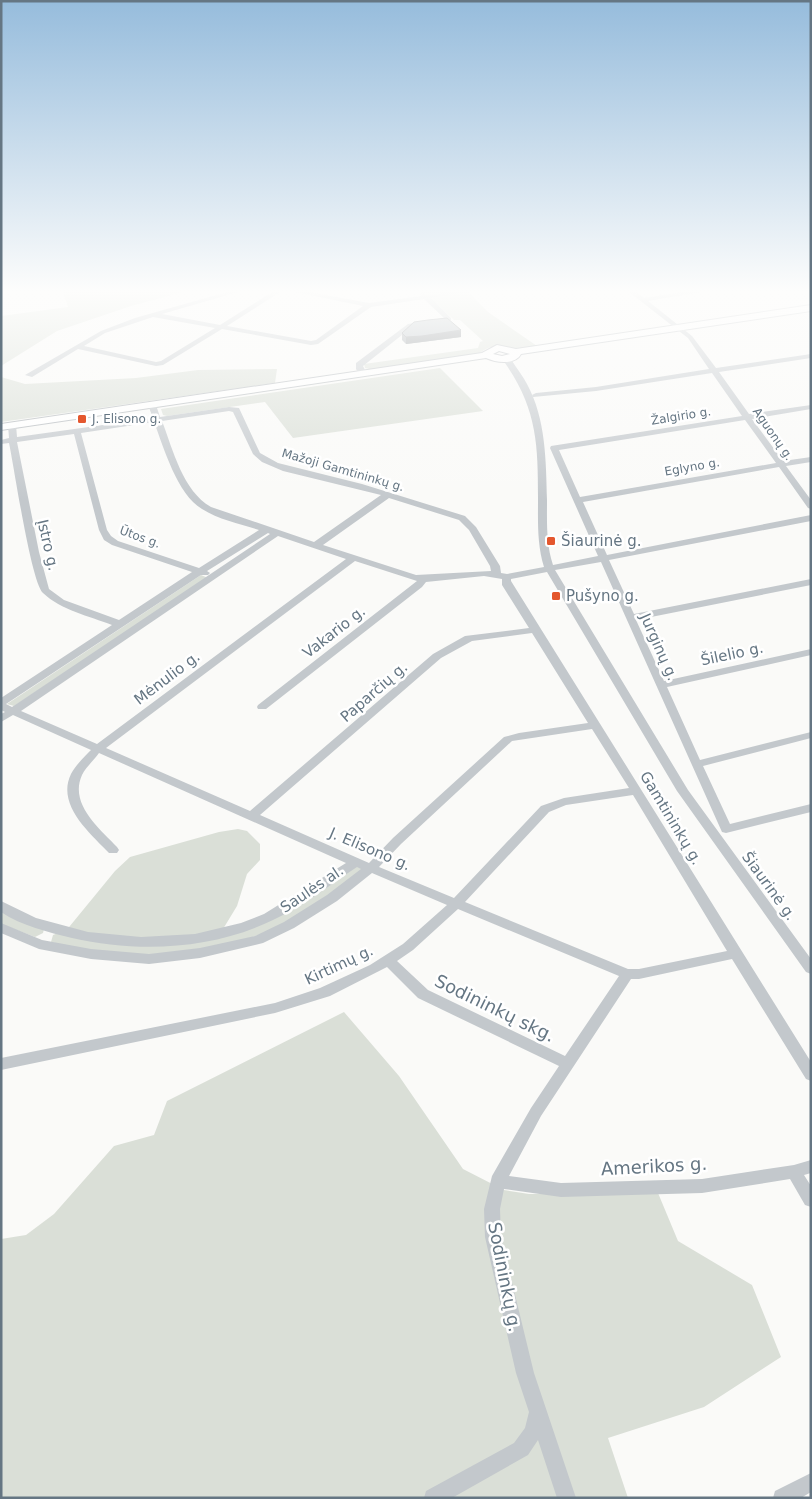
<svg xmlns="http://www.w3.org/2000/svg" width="812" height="1499" viewBox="0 0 812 1499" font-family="'DejaVu Sans',sans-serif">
  <rect width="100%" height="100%" fill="#fafaf8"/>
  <!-- green -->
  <g fill="#dadfd7">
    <path d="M63,292H183L131,306L57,331L1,366V316L68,307Z"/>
    <path d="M424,292H468L488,312L537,346C531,347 523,348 516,348C499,347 493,342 477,355L374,370L365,368L364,364L478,348L480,342L483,341L460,320H454Z"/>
    <path d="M440,368L483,411L293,438L265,402L167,416L163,415L161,409Z"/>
    <path d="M277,369L275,383L1,422V377L25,384L136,378L198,370Z"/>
    <path d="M201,575L208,578L14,706L7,704Z"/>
    <path d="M238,829L247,831L260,844V860L247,874L237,906L220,934L154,943L65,932L115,871L130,857L219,832Z"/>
    <path d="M361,865L363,872L280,927L231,945L151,956L92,952L51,942L53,935L58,933L153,945L269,919L352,866Z"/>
    <path d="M1,911L44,929L43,933L35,937L1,924Z"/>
    <path d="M344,1012L399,1076L463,1169L504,1190L529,1194L658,1193L678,1241L752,1285L781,1357L704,1407L608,1438L628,1498H1V1239L26,1235L54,1214L114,1146L154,1135L167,1101Z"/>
  </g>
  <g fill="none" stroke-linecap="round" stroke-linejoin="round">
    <!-- highway casing -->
    <g stroke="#b4b9bd" stroke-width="2">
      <path id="highway" d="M811,305V311L521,354C515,365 497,363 486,358L1,430V424L482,353L497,345L516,349ZM499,351L510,354L502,356L493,354Z"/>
    </g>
    <!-- minor -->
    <g fill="#c3c8cc" fill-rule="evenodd">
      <path d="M227,292H238L162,314L220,325L272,292H280L227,326L311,341L316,340L363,306L295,292H310L369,303L421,296L420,294L422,292L427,295L463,292L431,298L451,318V320L412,327L363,366L367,374L363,376H360L356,369V363L408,324L444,318L424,299L371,307L318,344L311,345L222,329L163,365L156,366L78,349L32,377L25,375L101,331L135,318ZM153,317L215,328L161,361L156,362L84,346L105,333Z"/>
      <path d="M629,292H636L644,298L682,292H701L648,301L692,336L716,368L811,354V358L719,372L749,414L811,405V409L752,419L783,461L811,457V462L786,466L811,500V509L808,508L779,467L583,502L607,555L811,515V521L609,560L634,614L811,579V585L636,620L664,681L811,649V655L667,687L700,760L811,732V738L703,766L730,824L811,804V812L726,833L722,832L601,562L555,570L688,790L811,959V974L806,972L677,791L547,572L511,579V581L811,1062V1081L806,1079L732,959L639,979H631L541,1116L509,1176L561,1183L702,1179L794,1165L811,1160V1173L804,1175L811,1186V1207L805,1205L790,1179L702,1193L561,1197L504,1189L500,1209L501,1237L534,1373L576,1498H557L538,1440L528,1455L452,1498H424L426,1491L514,1443L525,1428L529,1412L516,1373L485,1237L484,1209L492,1176L531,1108L559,1066L418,998L387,967L330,996L275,1013L1,1070V1058L275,1003L320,988L370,965L403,944L447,905L372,873L337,901L294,928L263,943L200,958L149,964L91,959L39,949L1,933V923L42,940L91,949L149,954L200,948L255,936L284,922L327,895L361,869L357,867C330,885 303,906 273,920C212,950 138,953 72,938C48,932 22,926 1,912V901L36,918L88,932L141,937L195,934L241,923L264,914L346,863L99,753C94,760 86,767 82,775C69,804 99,828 117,847L119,850L117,853H109C90,833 56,805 71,774C76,765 84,757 91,750L13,715L1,722V714L5,712L1,710V698L112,625C89,616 61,610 43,593C31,582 14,466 9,443L1,444V440L9,438L8,425L12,423L16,425L17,437L153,418L148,405L152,403L156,405L160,417L229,407L239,408L260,453L278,463L362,484L465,516L476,527L500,566L501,573L507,574L544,567C537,544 538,523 538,498C538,444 537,409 505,363L509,361H512C517,369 523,376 527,384C546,419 546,461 547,500C547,523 546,544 553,565L598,556L550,448L551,446L742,416L712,373L596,391L533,397L532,395L536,393L596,387L709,369L688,338ZM229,411L233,412L253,454L262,462L283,471L381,495L314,542L211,507C183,491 173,450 162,421ZM745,420L776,463L580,497L559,450ZM154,422C164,448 177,494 202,509C219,520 241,524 259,530L199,568L118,541L111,536L107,530L81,433ZM74,434L99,530L104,540L112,545L192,572L119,620L64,600L49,589L39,552L17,442ZM389,498L459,520L469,530L490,566L491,571L416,575L323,545ZM268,533L270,534L12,707L6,704L201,575H208L210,573L207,571ZM278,536L346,559L97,744L21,711ZM355,561L417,581L258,705L257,707L258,709H266L422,587L426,582L484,576L502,579V585L529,628L465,636L433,654L250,811L106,748ZM532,633L588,723L519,733L504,737L393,838L369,863L260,815L441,658L472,641ZM592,729L629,788L564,798L541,806L454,898L379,867L401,844L512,741ZM633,795L727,951L639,969H628L465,902L549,812L566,805ZM458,909L619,976L565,1056L428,990L397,961L413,950Z"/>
      <path d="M811,1473V1492L801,1498H773L775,1491Z"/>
    </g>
    <!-- highway -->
    <use href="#highway" fill="#fff" fill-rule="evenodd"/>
  </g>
  <!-- wall -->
  <path fill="#929a9f" d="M402,333L461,337L422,342L406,344L402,340Z"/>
  <!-- shaded-wall -->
  <path fill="#777d82" d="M461,330V337L422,342L406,344V337Z"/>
  <!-- building -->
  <path fill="#aab3b9" stroke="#777d82" d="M447,318L461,330L422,336L406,337L402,333L414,322L428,320Z"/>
  <!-- sky -->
  <linearGradient id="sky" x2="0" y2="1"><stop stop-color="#96bcdc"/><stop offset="0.58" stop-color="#fdfdfc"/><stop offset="1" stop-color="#fdfdfc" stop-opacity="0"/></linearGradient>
  <rect width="812" height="502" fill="url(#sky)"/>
  <!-- markers -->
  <g fill="#e4572e" stroke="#fff" stroke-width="2">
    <rect x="77" y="414" width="10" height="10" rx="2.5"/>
    <rect x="546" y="536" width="10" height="10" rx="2.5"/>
    <rect x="551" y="591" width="10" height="10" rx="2.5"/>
  </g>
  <g text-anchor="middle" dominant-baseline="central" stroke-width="5" stroke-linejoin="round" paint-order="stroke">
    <!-- far-street labels -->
    <g font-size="12" fill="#657683" stroke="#fff">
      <text transform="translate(681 416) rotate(-9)">Žalgirio g.</text>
      <text transform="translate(773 434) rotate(55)">Aguonų g.</text>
      <text transform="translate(692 467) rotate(-10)">Eglyno g.</text>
      <text transform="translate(343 470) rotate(16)">Mažoji Gamtininkų g.</text>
      <text transform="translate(140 537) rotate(20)">Ūtos g.</text>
    </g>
    <!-- far-poi labels -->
    <g font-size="12" fill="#657683" stroke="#fff" text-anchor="start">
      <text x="92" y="419">J. Elisono g.</text>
    </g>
    <!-- poi labels -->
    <g font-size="15" fill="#657683" stroke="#fff" text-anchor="start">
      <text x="561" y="541">Šiaurinė g.</text>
      <text x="566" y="596">Pušyno g.</text>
    </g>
    <!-- street labels -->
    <g font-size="15" fill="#657683" stroke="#fff">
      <text transform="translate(48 545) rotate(77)">Įstro g.</text>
      <text transform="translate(334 632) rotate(-38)">Vakario g.</text>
      <text transform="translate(659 647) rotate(66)">Jurginų g.</text>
      <text transform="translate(732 654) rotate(-12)">Šilelio g.</text>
      <text transform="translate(167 678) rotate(-37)">Mėnulio g.</text>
      <text transform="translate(374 692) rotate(-41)">Paparčių g.</text>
      <text transform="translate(671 818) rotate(59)">Gamtininkų g.</text>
      <text transform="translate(370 849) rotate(23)">J. Elisono g.</text>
      <text transform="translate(769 886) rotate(54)">Šiaurinė g.</text>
      <text transform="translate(312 889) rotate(-34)">Saulės al.</text>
      <text transform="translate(339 965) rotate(-25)">Kirtimų g.</text>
    </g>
    <!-- near-street labels -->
    <g font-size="18" fill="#657683" stroke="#fff">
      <text transform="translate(495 1008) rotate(26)">Sodininkų skg.</text>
      <text transform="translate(654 1166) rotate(-3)">Amerikos g.</text>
      <text transform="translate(505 1277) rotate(79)">Sodininkų g.</text>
    </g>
  </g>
  <!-- border -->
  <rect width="812" height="1499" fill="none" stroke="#657683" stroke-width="5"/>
</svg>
